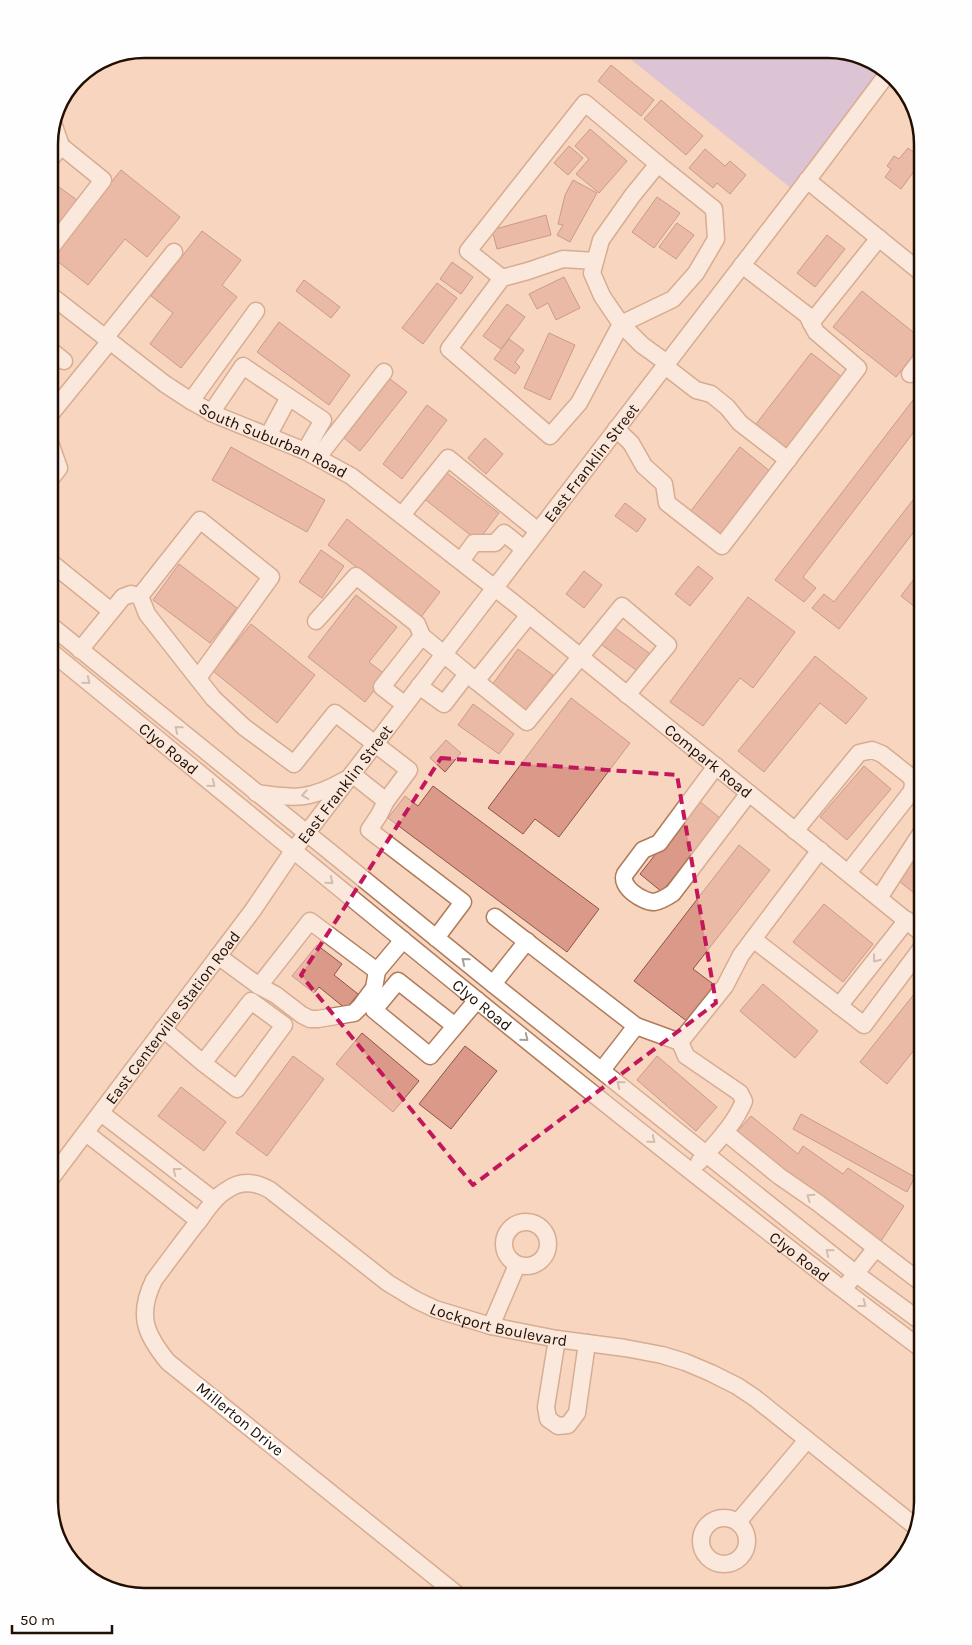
<svg xmlns="http://www.w3.org/2000/svg" width="972" height="1645" viewBox="0 0 972 1645" font-family="Karla,sans-serif">
  <rect width="100%" height="100%" fill="#f8d5bf"/>
  <!-- green -->
  <path fill="#bdafee" d="M618,49H835L882,65L888,73L797,193Z"/>
  <!-- building -->
  <g fill="#da9989" stroke="#8f5446">
    <path d="M611,65L654,100L641,116L598,81Z"/>
    <path d="M661,100L703,136L686,155L644,119Z"/>
    <path d="M590,129L627,161L599,193L576,174L589,159L575,146Z"/>
    <path d="M569,146L583,158L568,175L554,163Z"/>
    <path d="M908,148L923,159L901,189L885,177L891,169L887,166L894,156L899,159Z"/>
    <path d="M705,149L725,166L730,161L746,175L730,194L717,183L713,188L689,168Z"/>
    <path d="M121,170L180,217L147,257L125,239L88,285L52,257Z"/>
    <path d="M49,180L77,200L49,237Z"/>
    <path d="M573,180L597,193L570,242L557,235L563,225L558,224L565,195Z"/>
    <path d="M657,197L680,213L654,248L632,232Z"/>
    <path d="M546,215L551,235L497,249L492,230Z"/>
    <path d="M677,223L694,235L676,259L659,247Z"/>
    <path d="M202,231L241,260L222,285L237,297L181,368L150,344L173,313L151,296Z"/>
    <path d="M827,235L845,249L815,287L797,273Z"/>
    <path d="M452,262L473,277L461,294L440,279Z"/>
    <path d="M564,277L580,308L556,320L548,303L537,309L529,294Z"/>
    <path d="M304,280L340,307L331,318L296,291Z"/>
    <path d="M437,283L457,298L423,344L402,328Z"/>
    <path d="M862,291L923,340V343L896,377L833,327Z"/>
    <path d="M507,304L525,317L501,349L483,336Z"/>
    <path d="M279,322L350,375L329,405L257,352Z"/>
    <path d="M549,333L575,345L550,400L524,388Z"/>
    <path d="M509,339L524,350L515,362L520,367L515,374L494,359Z"/>
    <path d="M811,353L842,377L788,449L756,424Z"/>
    <path d="M390,379L407,392L360,451L344,438Z"/>
    <path d="M923,387V420L803,577L816,588L804,602L775,580Z"/>
    <path d="M427,405L447,420L402,479L383,464Z"/>
    <path d="M485,438L503,454L486,474L468,458Z"/>
    <path d="M231,447L325,500L307,532L212,480Z"/>
    <path d="M740,447L771,472L718,540L687,516Z"/>
    <path d="M443,470L499,513L478,541L422,497Z"/>
    <path d="M923,487V520L839,629L812,608L824,594L834,602Z"/>
    <path d="M625,503L646,519L637,532L615,516Z"/>
    <path d="M347,519L440,592L421,617L328,545Z"/>
    <path d="M321,550L344,566L322,598L299,582Z"/>
    <path d="M179,564L237,608L210,643L153,600Z"/>
    <path d="M698,566L713,578L690,606L675,594Z"/>
    <path d="M923,567V607L920,611L901,596Z"/>
    <path d="M584,571L602,585L584,608L566,594Z"/>
    <path d="M356,595L397,627L369,662L386,675L365,702L308,657Z"/>
    <path d="M748,597L795,632L753,688L740,678L703,726L670,702Z"/>
    <path d="M251,624L315,675L277,723L213,671Z"/>
    <path d="M611,625L653,656L640,673L598,642Z"/>
    <path d="M518,649L553,675L527,711L492,685Z"/>
    <path d="M815,656L867,698L846,724L820,703L764,772L738,751Z"/>
    <path d="M571,698L630,743L559,837L535,819L523,834L488,808Z"/>
    <path d="M473,704L514,734L499,754L458,725Z"/>
    <path d="M446,740L461,753L445,772L430,758Z"/>
    <path d="M864,766L891,789L847,840L820,817Z"/>
    <path d="M433,786L599,909L567,952L388,818L405,796L418,806Z"/>
    <path d="M698,800L720,818L662,892L640,874Z"/>
    <path d="M923,842V900L895,878Z"/>
    <path d="M739,845L770,870L693,969L716,986L688,1022L634,981Z"/>
    <path d="M824,904L873,944L843,982L793,942Z"/>
    <path d="M317,945L342,964L334,975L358,994L346,1009L319,987L314,993L292,976Z"/>
    <path d="M923,983V1039L887,1084L860,1062Z"/>
    <path d="M763,984L818,1031L795,1058L740,1011Z"/>
    <path d="M362,1033L419,1081L393,1112L336,1064Z"/>
    <path d="M465,1046L497,1071L451,1129L419,1104Z"/>
    <path d="M293,1056L324,1079L267,1156L236,1133Z"/>
    <path d="M657,1056L717,1107L696,1131L637,1080Z"/>
    <path d="M181,1087L226,1122L204,1151L158,1116Z"/>
    <path d="M801,1114L915,1177L907,1192L793,1129Z"/>
    <path d="M751,1116L798,1154L803,1146L843,1174L848,1168L904,1206L881,1241L783,1174L734,1135Z"/>
    <path d="M923,1193V1211L916,1207Z"/>
  </g>
  <g fill="none" stroke-linecap="round" stroke-linejoin="round">
    <!-- minor casing -->
    <g stroke="#b07b58" stroke-width="19">
      <g id="minor">
        <path d="M54,126L61,146"/>
        <path d="M807,180L923,274"/>
        <path d="M49,250L103,180L61,146L49,161"/>
        <path d="M595,261L563,259L528,271L502,278L449,349L550,436L579,403L621,324L673,299L696,273L716,239L714,209L658,164L632,196L601,240L592,273L602,296L621,324L642,345L667,363"/>
        <path d="M502,278L468,251L585,103L658,164"/>
        <path id="s1" d="M49,294L165,384L191,401L216,415L305,451L351,476L514,603L923,934"/>
        <path d="M811,323L879,238"/>
        <path d="M105,338L174,252"/>
        <path d="M49,349L64,361"/>
        <path d="M665,366L696,390L711,394L727,407L740,423L788,460"/>
        <path d="M910,374L923,357"/>
        <path d="M191,401L256,311"/>
        <path d="M211,413L243,366L323,420L305,451"/>
        <path d="M49,416L110,341"/>
        <path d="M616,429L631,443L644,466L664,484L667,503L722,546L858,368L816,332L807,315L742,265"/>
        <path d="M268,436L289,397"/>
        <path d="M318,457L384,372"/>
        <path d="M49,481L59,468L49,440"/>
        <path d="M402,515L448,458L538,531"/>
        <path d="M49,561L111,611"/>
        <path d="M461,561L474,543H495L504,533L524,549"/>
        <path d="M140,596L200,520L271,577L198,678"/>
        <path d="M316,621L356,576L417,624L422,636L476,681L529,615"/>
        <path d="M49,624L493,984L855,1273L923,1323"/>
        <path id="s2" d="M49,650C338,886 624,1126 923,1350"/>
        <path d="M80,650L123,597L131,594L140,596L147,614L213,698L244,727L294,764L335,713L409,770L386,801L352,774"/>
        <path d="M476,681L527,722L622,606L668,645L627,695"/>
        <path d="M419,686L444,704L467,674"/>
        <path d="M405,705L382,687L422,636"/>
        <path d="M716,766L659,843L643,850L625,874C619,887 643,902 654,902C661,901 667,897 673,893L749,793"/>
        <path d="M256,793C295,799 310,800 345,780"/>
        <path d="M386,801L379,815L369,830L463,902L436,938"/>
        <path d="M795,831L859,753L872,750L882,754L911,777L913,783L912,791L848,873"/>
        <path d="M879,898L923,830"/>
        <path d="M495,917L636,1026"/>
        <path d="M753,939L864,1025L923,946"/>
        <path d="M218,956L259,986L310,921L377,971L403,940"/>
        <path d="M493,984L527,941"/>
        <path d="M259,986L276,995L302,1015L310,1019H318L354,1013L360,1007L374,988L377,971"/>
        <path d="M839,1006L907,920"/>
        <path d="M455,1026L398,981L374,1010L430,1056L477,1000"/>
        <path d="M163,1029L203,1063L237,1089L284,1025L251,1001L203,1063"/>
        <path d="M680,1042L686,1056L740,1093L744,1101C735,1124 715,1144 699,1162"/>
        <path d="M602,1070L636,1026L680,1042L725,986L741,955L820,850"/>
        <path d="M101,1113L214,1200"/>
        <path d="M725,1132L779,1176L818,1203L876,1248"/>
        <path d="M86,1133L199,1221"/>
        <path id="s3" d="M49,1181L253,910L293,851L819,165L888,73"/>
        <circle cx="526" cy="1244" r="22"/>
        <path d="M849,1282L876,1248L923,1284"/>
        <path d="M491,1326L517,1265"/>
        <path d="M557,1339L546,1407L548,1419L558,1426L568,1425L577,1413L587,1343"/>
        <circle cx="724" cy="1541" r="23"/>
        <path d="M738,1522L807,1440"/>
        <path id="s4" d="M459,1596L168,1362C145,1334 137,1315 154,1280C170,1259 185,1238 201,1218C208,1208 216,1196 227,1190C241,1180 256,1182 270,1190L388,1283L416,1300L435,1309L491,1326L557,1339L625,1348L662,1355L685,1362L711,1373L737,1386L755,1398L916,1527"/>
      </g>
    </g>
    <!-- minor -->
    <use href="#minor" stroke="#fff" stroke-width="16"/>
  </g>
  <!-- one-way arrows -->
  <defs><path id="oneway-chevron" d="M-2-3.5L2.5 0L-2 3.5" fill="none" stroke-width="1.6" stroke-linecap="round" stroke-linejoin="round" transform="scale(1.25)"/></defs>
  <g stroke="#a79f9a">
    <use href="#oneway-chevron" transform="translate(87 681) rotate(39)"/>
    <use href="#oneway-chevron" transform="translate(178 729) rotate(-141)"/>
    <use href="#oneway-chevron" transform="translate(212 784) rotate(39)"/>
    <use href="#oneway-chevron" transform="translate(305 795) rotate(171)"/>
    <use href="#oneway-chevron" transform="translate(330 881) rotate(39)"/>
    <use href="#oneway-chevron" transform="translate(876 959) rotate(128)"/>
    <use href="#oneway-chevron" transform="translate(465 961) rotate(-141)"/>
    <use href="#oneway-chevron" transform="translate(525 1038) rotate(39)"/>
    <use href="#oneway-chevron" transform="translate(620 1084) rotate(-141)"/>
    <use href="#oneway-chevron" transform="translate(652 1140) rotate(39)"/>
    <use href="#oneway-chevron" transform="translate(176 1171) rotate(-142)"/>
    <use href="#oneway-chevron" transform="translate(810 1197) rotate(-145)"/>
    <use href="#oneway-chevron" transform="translate(829 1252) rotate(-141)"/>
    <use href="#oneway-chevron" transform="translate(863 1304) rotate(37)"/>
  </g>
  <!-- marked area -->
  <path d="M0 0H972V1645H0ZM441,758L677,775L716,1003L473,1185L301,975Z" fill="#f8d5bf" fill-opacity=".55" fill-rule="evenodd"/>
  <path fill="none" stroke="#c2185b" stroke-width="4" stroke-dasharray="10 6" stroke-linejoin="round" d="M441,758L677,775L716,1003L473,1185L301,975Z"/>
  <g text-anchor="middle" dominant-baseline="central" stroke-width="5" stroke-linejoin="round" paint-order="stroke">
    <!-- street labels -->
    <g font-size="16" fill="#220f02" stroke="#fefefe">
      <text stroke="none"><textPath href="#s1" startOffset="269">South Suburban Road</textPath></text>
      <text stroke="none"><textPath href="#s3" startOffset="900">East Franklin Street</textPath></text>
      <text stroke="none"><textPath href="#s2" startOffset="155">Clyo Road</textPath></text>
      <text stroke="none"><textPath href="#s1" startOffset="812">Compark Road</textPath></text>
      <text stroke="none"><textPath href="#s3" startOffset="495">East Franklin Street</textPath></text>
      <text stroke="none"><textPath href="#s2" startOffset="560">Clyo Road</textPath></text>
      <text stroke="none"><textPath href="#s3" startOffset="205">East Centerville Station Road</textPath></text>
      <text stroke="none"><textPath href="#s2" startOffset="965">Clyo Road</textPath></text>
      <text stroke="none"><textPath href="#s4" startOffset="895">Lockport Boulevard</textPath></text>
      <text transform="translate(240 1419) rotate(39)">Millerton Drive</text>
    </g>
  </g>
  <!-- crop -->
  <path d="M0 0H972V1645H0ZM144 58H828A86 86 0 0 1 914 144V1502A86 86 0 0 1 828 1588H144A86 86 0 0 1 58 1502V144A86 86 0 0 1 144 58Z" fill="#fefefe" fill-rule="evenodd"/>
  <path fill="none" stroke="#220f02" stroke-width="2.5" d="M144 58H828A86 86 0 0 1 914 144V1502A86 86 0 0 1 828 1588H144A86 86 0 0 1 58 1502V144A86 86 0 0 1 144 58Z"/>
  <!-- scale -->
  <path d="M12 1625v8h100v-8" fill="none" stroke="#220f02" stroke-width="2.5"/>
  <text x="20" y="1625" font-size="15" fill="#220f02" stroke="#fefefe" stroke-width="4" paint-order="stroke">50 m</text>
</svg>
